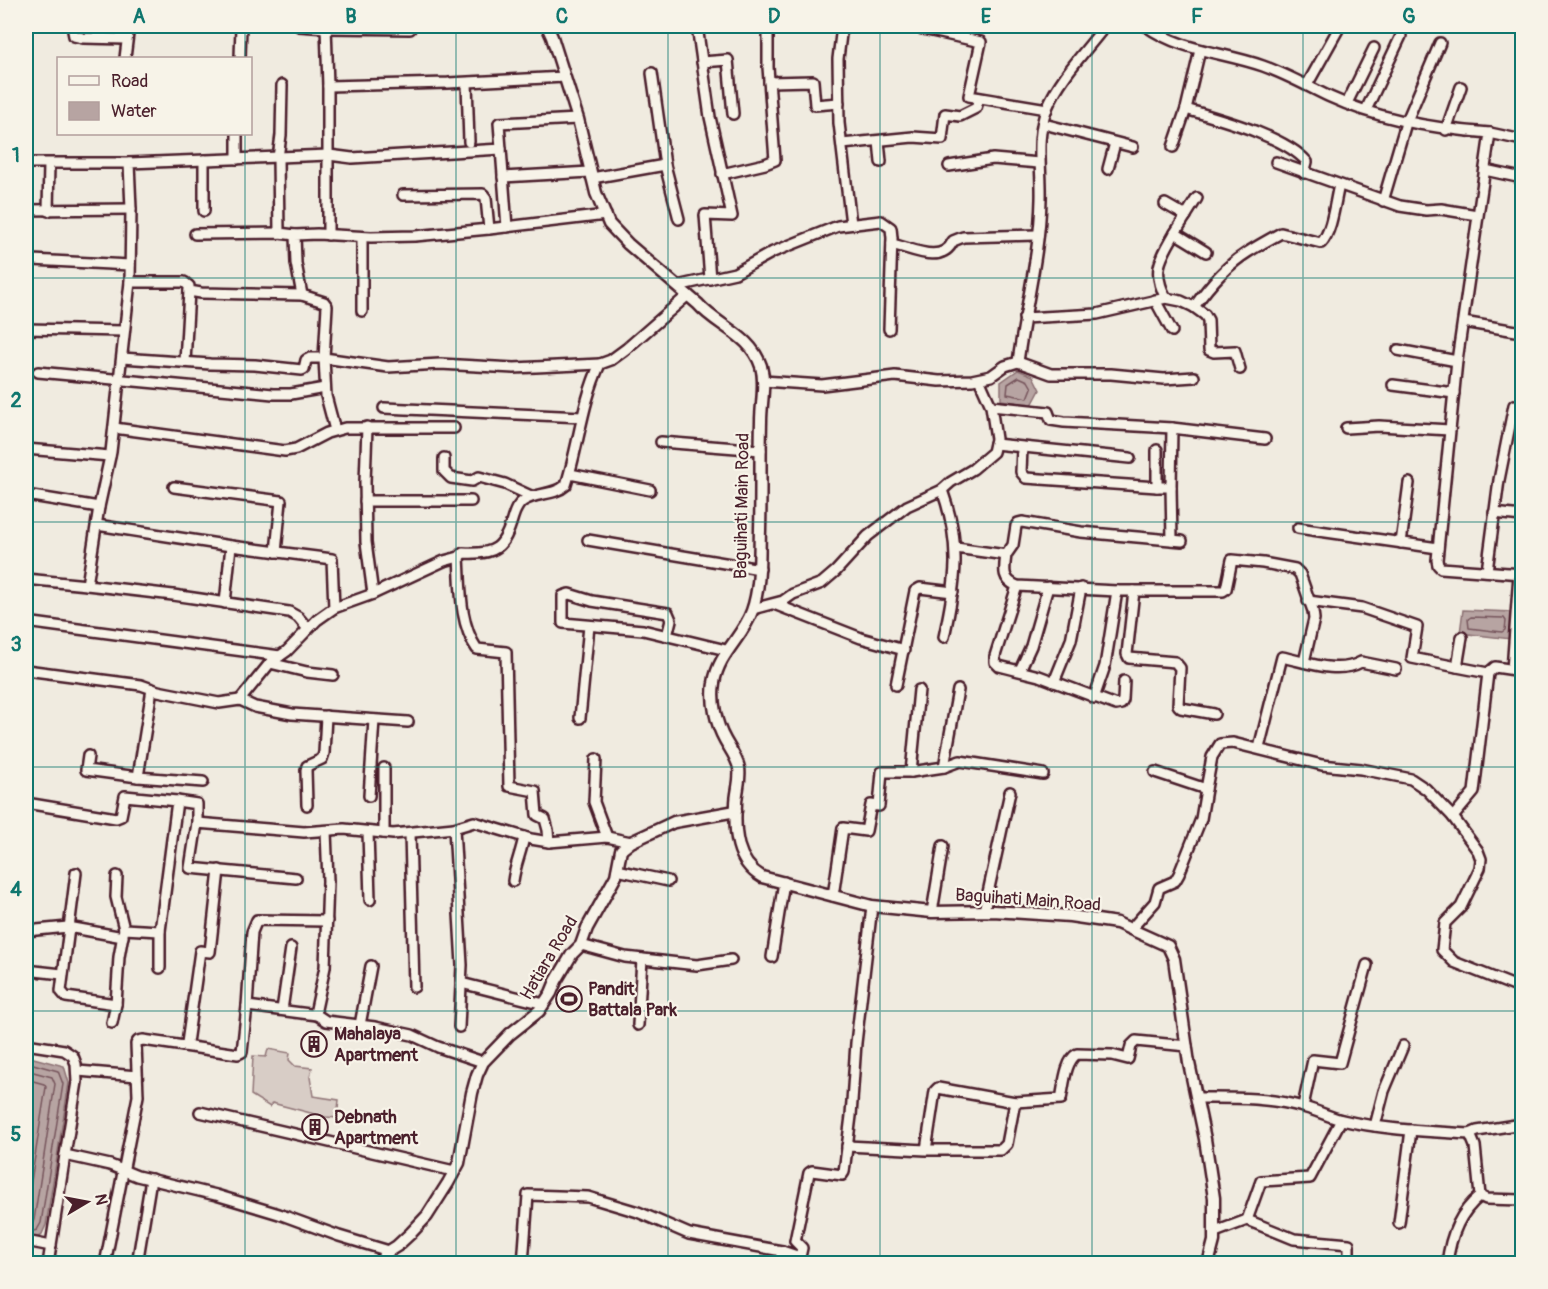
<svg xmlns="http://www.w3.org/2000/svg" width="1548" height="1289" viewBox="0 0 1548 1289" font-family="Pangolin,sans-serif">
  <rect width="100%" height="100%" fill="#f0ebe0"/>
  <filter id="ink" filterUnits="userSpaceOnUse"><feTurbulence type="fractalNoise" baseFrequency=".0167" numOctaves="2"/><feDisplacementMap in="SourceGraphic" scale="12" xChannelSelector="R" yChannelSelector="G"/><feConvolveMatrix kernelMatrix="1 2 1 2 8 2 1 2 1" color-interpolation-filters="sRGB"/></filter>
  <g filter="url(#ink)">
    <!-- green -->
    <path fill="#d8cdc6" stroke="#917678" stroke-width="1.5" d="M268,1049L290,1053L289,1060L295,1066L312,1068L310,1077L313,1096L339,1100L337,1118L326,1117L272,1103L270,1107L251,1095L253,1056L266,1057Z"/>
    <!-- water -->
    <g fill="#b7a4a2" stroke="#8b6f72" stroke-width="1.5">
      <path d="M1018,370L1033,376L1040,390L1032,405L1001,400V382Z"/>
      <path d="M1463,610L1513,612L1511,639L1460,633Z"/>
      <path d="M26,1056L64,1066L69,1083L46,1225L41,1236L26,1240Z"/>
    </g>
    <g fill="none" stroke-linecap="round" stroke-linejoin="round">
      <!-- shore -->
      <g stroke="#76545b" stroke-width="1.5">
        <path d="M1019,377L1028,381L1032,388L1028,398L1007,394L1008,384Z"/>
        <path d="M1471,617L1504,618L1506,621L1505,630L1502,632L1469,628L1468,619Z"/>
        <path d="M26,1062L58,1071L63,1084L41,1223L37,1230L26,1233"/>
        <path d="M26,1070L52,1077L55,1084L34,1220L31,1224L26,1226"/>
        <path d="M26,1079L44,1084L46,1087L26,1213"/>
      </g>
      <!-- minor casing -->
      <g stroke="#4a1f2b" stroke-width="14">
        <g id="minor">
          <path d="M72,26L74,36L83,38L126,39"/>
          <path d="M299,26L326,28L410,29"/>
          <path d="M326,26L328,86L448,83L565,77"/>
          <path d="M697,26L710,117L732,216L705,215L710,279"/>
          <path d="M842,26L838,59L839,123L851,224"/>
          <path d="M909,26L981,42L969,96L1047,109"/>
          <path d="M1146,26C1181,51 1223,52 1263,66C1286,74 1307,86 1330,97C1380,120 1435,129 1490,133L1457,361L1437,560L1438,565L1441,568L1522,574"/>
          <path d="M125,58L129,26"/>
          <path d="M240,58L241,26"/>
          <path d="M702,62L728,60L733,114"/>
          <path d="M652,73L665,165L679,219"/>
          <path d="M769,82L813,81L815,105L839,103"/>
          <path d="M467,83L469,142"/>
          <path d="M1307,85L1340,26"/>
          <path d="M328,86V235"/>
          <path d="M1347,103L1374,48"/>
          <path d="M1186,109C1219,119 1285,136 1307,162L1304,173"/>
          <path d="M1366,110L1401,36"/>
          <path d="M1044,124L1133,147"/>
          <path d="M1446,130L1461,87"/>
          <path d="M1490,133L1522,140"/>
          <path d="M879,141L881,162"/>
          <path d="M842,144L913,137L942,139L945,114L960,116L976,108L979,98"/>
          <path d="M1173,147L1186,109L1200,50"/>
          <path d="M501,149L507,227"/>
          <path d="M237,159V134"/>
          <path d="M204,160V211"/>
          <path d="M1276,162L1400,206L1426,210L1441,209L1477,215"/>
          <path d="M26,163H129"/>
          <path d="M949,166L993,159L1039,163"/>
          <path d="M1108,169L1115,143"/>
          <path d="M1485,170L1522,178"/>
          <path d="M722,174L765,164L775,160L768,67V26"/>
          <path d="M503,177L590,172"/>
          <path d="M592,178L665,165"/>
          <path d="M403,195L483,194L486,198L489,229"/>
          <path d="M1383,201L1406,123L1440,43"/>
          <path d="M1165,204L1186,216"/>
          <path d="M26,210L131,209"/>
          <path d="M48,211L49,164"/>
          <path d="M279,233L278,158L281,135L282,85"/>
          <path d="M1175,233L1197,198"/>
          <path d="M195,234L279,233L295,235"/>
          <path d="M362,237V311"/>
          <path d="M892,244C913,249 942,265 953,241L963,237L1037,235"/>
          <path d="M32,260L130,265"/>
          <path d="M130,282H184L189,286V291L201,293L302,295"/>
          <path d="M677,286L735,273L773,252L838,226L881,221L891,228L892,238L889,329"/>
          <path d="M1166,298C1151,270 1161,258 1175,233L1206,252"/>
          <path d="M1155,300L1172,331"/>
          <path d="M1194,307C1208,287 1227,265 1248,252C1259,245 1270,239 1281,233L1321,243C1332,232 1335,201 1339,185"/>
          <path d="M1024,318L1097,314L1166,298L1181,301L1194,307L1205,315L1208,320L1209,350L1214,352L1235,351L1240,369"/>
          <path d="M1463,322L1522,332"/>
          <path d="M26,329L124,331"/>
          <path d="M1398,350L1457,361"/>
          <path d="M122,358L210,364L255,365L302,370L304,369L306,360L310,358H324L326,396L335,430"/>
          <path d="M185,362L189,291"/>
          <path d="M1018,362L1051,374H1111L1164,379L1194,377"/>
          <path d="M600,364L514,368L440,364L388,367L324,358L327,306L324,302L302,295L296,263L295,235L317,234L371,237L415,236L489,229L606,215"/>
          <path d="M38,372L273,394H291L325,388"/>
          <path d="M763,381L822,385L895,376L939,381L972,380L991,376L1005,366L1018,362C1025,308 1040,253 1041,199C1042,168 1035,138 1047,108C1060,77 1086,51 1105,26"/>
          <path d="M1393,385L1454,393"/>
          <path d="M991,406L1048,412L1051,420L1064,422L1172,428L1265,439"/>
          <path d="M384,408L582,417"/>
          <path d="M367,427L365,482L366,542L373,594"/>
          <path d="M114,428L285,451L296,449L327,433L345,428H454"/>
          <path d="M1346,428L1379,426L1450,430"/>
          <path d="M661,442L761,450"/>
          <path d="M995,444L1130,458"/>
          <path d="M1022,448L1021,472L1026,478L1157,487V450"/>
          <path d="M26,449L110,456"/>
          <path d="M444,458V471L451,478L472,481L479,477L505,484L531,496"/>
          <path d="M570,474L650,490"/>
          <path d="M174,487L281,501L276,552"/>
          <path d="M1157,487H1171L1172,540"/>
          <path d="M1171,487L1172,428"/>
          <path d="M942,490C962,545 956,582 944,637"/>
          <path d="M26,495L99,507"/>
          <path d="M365,501H471"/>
          <path d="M1494,513L1522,516"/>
          <path d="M97,525L231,546L332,559L334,608"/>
          <path d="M1298,528L1438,548"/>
          <path d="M588,540L760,569"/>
          <path d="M1401,543L1409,483"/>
          <path d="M956,548L1006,555C1004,570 1002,580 1017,586L1117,591H1223L1226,589L1232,560L1263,563L1295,569L1300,574L1313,611L1314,619L1304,662"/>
          <path d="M1006,555L1013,545L1016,526L1018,523L1022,522L1081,532L1182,541"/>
          <path d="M459,557C461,587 459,623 477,649L506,652L509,786L535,791L537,815L545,819L548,830L549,842"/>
          <path d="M1487,571L1499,480L1514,405"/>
          <path d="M26,579L87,585"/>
          <path d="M1017,586L995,656V662L999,666L1039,676L1116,705L1121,704L1123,700L1124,681"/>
          <path d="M1134,591L1127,654L1129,658L1175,662L1180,668L1178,705L1181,708L1214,714"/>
          <path d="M1308,601L1362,608L1417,627L1412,658L1457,667"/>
          <path d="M225,603L231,546"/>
          <path d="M774,604L861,638L904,650"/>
          <path d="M753,609L783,601L793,594L822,583L836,571L868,536L907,506L942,490L951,482L973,469L993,452L996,439L991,406L979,379"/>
          <path d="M26,622L280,656"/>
          <path d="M308,629L298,617L289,612L173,595L87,585L99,507L111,452L130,282L131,209L129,163L329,155L352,158L501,149L499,123L578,119"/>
          <path d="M667,636L671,620L668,613L592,601L569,594L563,596V623L643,630L726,650"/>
          <path d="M1462,637L1457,667L1488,673L1474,792L1453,817L1478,851L1481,859L1480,868L1461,907L1445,923L1442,950L1454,962L1522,989"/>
          <path d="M270,663L307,672L333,675"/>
          <path d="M26,670L141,685L158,691L219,703L240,700L255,707L292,714L408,722"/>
          <path d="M1020,670L1031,646L1048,587"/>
          <path d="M1512,670L1519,574"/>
          <path d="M1488,673L1495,667L1522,671"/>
          <path d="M1054,682L1071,640L1081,588"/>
          <path d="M896,685L915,591L920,588L953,592"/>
          <path d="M152,689L138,777L203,782"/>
          <path d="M1094,698L1105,666L1117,591"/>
          <path d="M240,700L270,663L287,651L317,620L334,608L373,594L444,561L459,557L463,553C496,555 504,548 513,517C515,511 517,505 523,501C536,492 554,496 566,485C579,444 582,403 600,364L611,360L626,349L688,295"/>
          <path d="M580,718L589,626"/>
          <path d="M1259,748L1282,657C1306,662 1338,675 1361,662L1396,669"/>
          <path d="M88,756L86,770L138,777"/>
          <path d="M596,759L594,802L607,837"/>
          <path d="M944,767L958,690"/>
          <path d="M911,772L919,690"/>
          <path d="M1155,772L1206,789L1212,757L1220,744L1233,743L1322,765L1361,769L1411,779L1426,789L1453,817"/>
          <path d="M369,796L374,720"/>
          <path d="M177,801L197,804V823"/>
          <path d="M26,803L116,818L121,816L125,796L177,801L160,931V968"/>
          <path d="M307,805L306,770L307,766L322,759L324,753L326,716"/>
          <path d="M454,828L474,822L531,839L549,842L607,837L631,842"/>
          <path d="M326,831L328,881L325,967L316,1009L317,1015L326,1021L375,1027L412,1035L438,1047L483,1062"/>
          <path d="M368,832L370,900"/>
          <path d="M384,833V768"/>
          <path d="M410,833L414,987"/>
          <path d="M617,870L668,881"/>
          <path d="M76,873L61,991L66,997L116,1004L119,957L124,929L116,897L117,876"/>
          <path d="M296,878L190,868L197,823L304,832L344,829L393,834L454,828L462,965L459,1027"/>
          <path d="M513,881C515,865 521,853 524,837"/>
          <path d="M833,896L843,828L866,831L871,805L879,806L882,772H911L944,767L960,761L1043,774"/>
          <path d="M984,911L1010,792"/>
          <path d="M932,912L943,846"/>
          <path d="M124,929L160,931"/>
          <path d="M1131,929L1155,902L1159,888L1175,881L1179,874L1201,819L1206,789"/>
          <path d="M26,931L68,927L123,937"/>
          <path d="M581,945L625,957L697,965L731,960"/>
          <path d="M772,957L784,882"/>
          <path d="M26,970L62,974"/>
          <path d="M461,983L544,1004"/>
          <path d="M247,1006L317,1015"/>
          <path d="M282,1010L291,948"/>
          <path d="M112,1023L116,1004"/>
          <path d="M360,1025L371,966"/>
          <path d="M638,1025L642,959"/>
          <path d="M26,1044L64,1050L73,1056L76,1064L77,1082L65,1155"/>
          <path d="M184,1046L238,1054L242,1052L247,1006L252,932L257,920L327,921"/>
          <path d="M78,1071L137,1076"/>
          <path d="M1198,1098C1232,1098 1269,1097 1303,1107C1316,1110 1329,1117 1342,1120C1384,1130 1428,1131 1470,1134L1477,1131L1522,1124"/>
          <path d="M1015,1102L1061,1099C1064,1086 1065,1061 1077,1054L1112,1055L1128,1059L1131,1046L1136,1041L1187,1046"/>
          <path d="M1303,1106L1313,1060L1340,1063L1367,965"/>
          <path d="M200,1112L454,1171"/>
          <path d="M1375,1126L1384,1091L1403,1046"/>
          <path d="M847,1146L926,1150H1001L1007,1144L1015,1102L938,1088L935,1091L926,1150"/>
          <path d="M1480,1196L1486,1199L1522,1200"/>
          <path d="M1247,1220L1261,1181L1310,1178L1341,1120"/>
          <path d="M1399,1223L1411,1130"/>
          <path d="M1215,1232L1247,1220L1294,1239L1349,1244V1264"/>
          <path d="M26,1241L51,1246"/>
          <path d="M48,1264L65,1155L110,1165L137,1176L216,1195L279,1214L339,1236L389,1251"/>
          <path d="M105,1264L138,1096L136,1044L138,1041L143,1040L184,1046L187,1043L200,951L210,952L219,870"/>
          <path d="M137,1264L151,1179"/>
          <path d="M523,1264L528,1195L588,1197L638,1212L689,1234L782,1251L800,1257L802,1248L795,1241L809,1173L812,1171L842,1175L844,1172L851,1116L856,1043L872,906"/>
          <path d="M779,1264L782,1251"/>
          <path d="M1447,1264C1450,1237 1460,1212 1480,1196L1475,1146L1470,1134"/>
        </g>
      </g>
      <!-- tertiary casing -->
      <g stroke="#4a1f2b" stroke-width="15">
        <g id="tertiary">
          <path d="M547,26L552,37L578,119L596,193L609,224L628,244L698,304C718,327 750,334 761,366C766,384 761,403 761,421C760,457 761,493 760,530C759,557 761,585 752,611C743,637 718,654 714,683C711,701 716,724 725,740C730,749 737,758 739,768C741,781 736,792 736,804C734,832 736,862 762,877L872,906L932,912L993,911L1070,916L1117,923L1168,946L1174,959L1189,1063L1205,1139L1214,1198V1241L1208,1264"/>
          <path d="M377,1264L389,1251L397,1246L411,1233L427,1216L448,1183L459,1163L472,1093L477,1075L483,1062L510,1034L539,1011L551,993L556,981L572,954L581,945L587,928L616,876L621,850L631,842L674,822L736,811"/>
        </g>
      </g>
      <!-- minor -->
      <use href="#minor" stroke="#f7f3e8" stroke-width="9"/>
      <!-- tertiary -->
      <use href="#tertiary" stroke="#f7f3e8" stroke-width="10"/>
    </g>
  </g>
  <!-- grid -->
  <path fill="none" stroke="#0f766e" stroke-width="1.5" stroke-opacity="0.55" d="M245,26V58M456,26V1264M668,26V1264M880,26V1264M1092,26V1264M1303,26V1264M245,134V1264M26,278H1522M26,522H1522M26,767H1522M26,1011H1522"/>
  <!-- icons -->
  <defs>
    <g id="stadium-ring" transform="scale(1.35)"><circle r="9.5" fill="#f7f3e8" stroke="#4a1f2b" stroke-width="1.5"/><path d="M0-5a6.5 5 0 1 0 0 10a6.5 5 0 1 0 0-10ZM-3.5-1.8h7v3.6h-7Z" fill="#4a1f2b"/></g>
    <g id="building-ring" transform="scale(1.35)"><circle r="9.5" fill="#f7f3e8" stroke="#4a1f2b" stroke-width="1.5"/><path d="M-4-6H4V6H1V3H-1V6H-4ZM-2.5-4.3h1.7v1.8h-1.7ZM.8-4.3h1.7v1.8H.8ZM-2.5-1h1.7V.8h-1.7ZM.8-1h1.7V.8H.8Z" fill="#4a1f2b"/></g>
  </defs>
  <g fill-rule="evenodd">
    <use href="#stadium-ring" x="569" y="999"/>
    <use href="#building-ring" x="314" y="1044"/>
    <use href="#building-ring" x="315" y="1127"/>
  </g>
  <g text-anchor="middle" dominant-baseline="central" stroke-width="4.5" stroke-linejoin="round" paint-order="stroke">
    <!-- street labels -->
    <g font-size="18" fill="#4a1f2b" stroke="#f7f3e8">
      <text transform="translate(742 506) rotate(-89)">Baguihati Main Road</text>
      <text transform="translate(1028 900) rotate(4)">Baguihati Main Road</text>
      <text transform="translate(549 958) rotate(-59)">Hatiara Road</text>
    </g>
    <!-- poi labels -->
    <g font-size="18" font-weight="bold" fill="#4a1f2b" stroke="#f7f3e8" text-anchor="start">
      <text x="588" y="989">Pandit<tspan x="588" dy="21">Battala Park</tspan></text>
      <text x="334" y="1034">Mahalaya<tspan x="334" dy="21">Apartment</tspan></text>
      <text x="334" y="1117">Debnath<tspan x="334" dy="21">Apartment</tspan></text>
    </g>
  </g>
  <!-- margin -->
  <rect width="1548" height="1289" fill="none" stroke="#f7f3e8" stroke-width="66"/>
  <!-- legend -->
  <rect x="57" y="57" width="195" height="78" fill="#f7f3e8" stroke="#b29e9c" stroke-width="1.5"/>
  <rect x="69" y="76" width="30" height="9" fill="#f7f3e8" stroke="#b29e9c" stroke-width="1.5"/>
  <text x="111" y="87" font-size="18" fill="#4a1f2b">Road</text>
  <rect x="69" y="102" width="30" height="18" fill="#b7a4a2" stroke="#b29e9c" stroke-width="1.5"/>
  <text x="111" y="117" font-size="18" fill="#4a1f2b">Water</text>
  <!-- north arrow -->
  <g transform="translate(87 1202) rotate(80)" stroke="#f7f3e8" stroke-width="4.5" paint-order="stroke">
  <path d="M0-4.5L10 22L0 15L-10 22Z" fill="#4a1f2b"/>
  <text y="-9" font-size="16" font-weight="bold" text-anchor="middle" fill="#4a1f2b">N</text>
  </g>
  <rect x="33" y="33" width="1482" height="1223" fill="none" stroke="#0f766e" stroke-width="2"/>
  <g font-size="20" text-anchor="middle" font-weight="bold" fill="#0f766e">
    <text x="139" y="23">A</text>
    <text x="351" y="23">B</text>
    <text x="562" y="23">C</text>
    <text x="774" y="23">D</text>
    <text x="986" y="23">E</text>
    <text x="1197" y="23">F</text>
    <text x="1409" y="23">G</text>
    <text x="16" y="162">1</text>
    <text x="16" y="407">2</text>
    <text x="16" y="651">3</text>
    <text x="16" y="896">4</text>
    <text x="16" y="1141">5</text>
  </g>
</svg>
